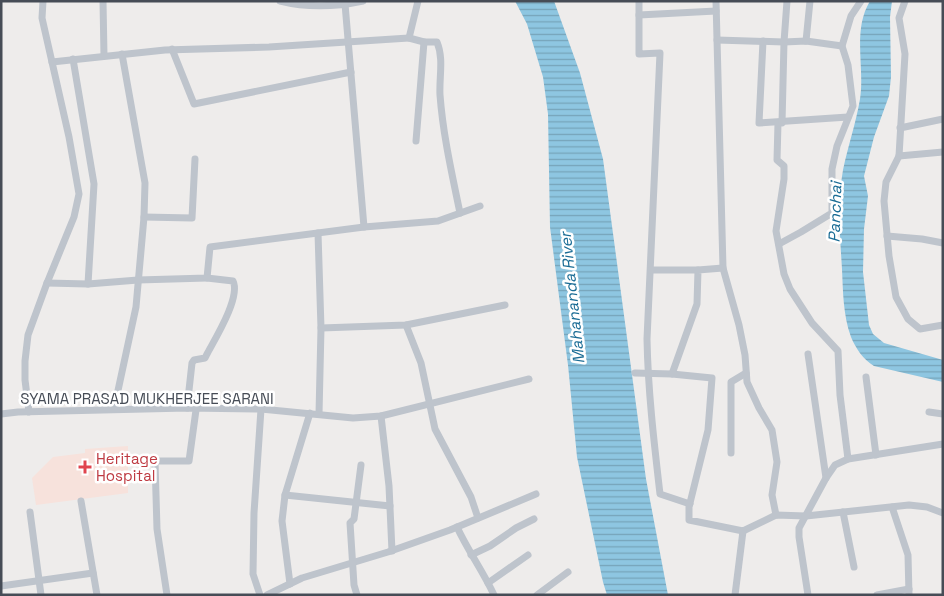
<svg xmlns="http://www.w3.org/2000/svg" width="944" height="596" viewBox="0 0 944 596" font-family="'Space Grotesk',sans-serif">
  <defs>
    <pattern id="water-rules" width="6" height="5" patternUnits="userSpaceOnUse" patternTransform="scale(1.25)"><rect width="6" height="5" fill="#8ec6e1"/><path d="M0 2.5h6" fill="none" stroke="#76a3b9"/></pattern>
  </defs>
  <rect width="100%" height="100%" fill="#eeeceb"/>
  <!-- medical -->
  <path fill="#f7e2dc" d="M128,446V493L36,505L32,478L53,457L85,453V449Z"/>
  <!-- water -->
  <g fill="url(#water-rules)">
    <path d="M515,1H554L580,73L603,159L646,479L668,595H607L603,582L577,457L568,365L550,227L548,114L543,77L527,24Z"/>
    <path d="M870,1H892L890,17L891,77L889,96L874,137L864,176L868,196L864,229L863,272L869,325L873,334L884,343L943,360V382L874,366C863,359 856,349 851,337C843,315 843,291 842,269C840,235 837,203 843,170C848,146 856,123 860,99C865,67 852,31 870,1Z"/>
  </g>
  <g fill="none" stroke-linecap="round" stroke-linejoin="round">
    <!-- street -->
    <g stroke="#bec4cc" stroke-width="7">
      <path d="M103,1L104,56"/>
      <path d="M280,1C308,8 335,7 363,1"/>
      <path d="M418,1L409,38L424,42H437C444,59 439,77 440,95C443,135 452,174 460,213"/>
      <path d="M639,1V54L660,53L647,339C648,391 654,442 660,494L690,504"/>
      <path d="M716,1L723,268L739,325L745,355L747,382L759,408L772,430L777,462L772,495L776,515"/>
      <path d="M905,1L899,18L905,54L899,156L886,182L884,201L889,256L896,297L908,319L920,329L943,325"/>
      <path d="M345,4L364,227"/>
      <path d="M639,15L716,11"/>
      <path d="M717,40L784,42L806,41L842,46"/>
      <path d="M763,41L759,123L848,117"/>
      <path d="M806,41L810,1"/>
      <path d="M172,49L194,104L351,72"/>
      <path d="M73,59L94,184L88,284"/>
      <path d="M52,62L165,50L269,47L409,38"/>
      <path d="M778,123L777,160L784,166V179L776,231L784,274L790,289L812,323L838,351L840,395L848,459"/>
      <path d="M782,123L784,42L787,1"/>
      <path d="M900,128L943,119"/>
      <path d="M416,141L424,42"/>
      <path d="M899,156L943,152"/>
      <path d="M144,217L192,218L195,159"/>
      <path d="M318,233L321,328L319,414"/>
      <path d="M887,236L922,239L943,243"/>
      <path d="M779,244L801,232L832,213V169L837,146L853,106L848,65L842,46L851,16L861,1"/>
      <path d="M651,270H698"/>
      <path d="M47,283L88,284L138,280L207,278L210,247L364,227L438,221L480,206"/>
      <path d="M406,325L421,363L435,429L471,497L478,518"/>
      <path d="M321,328L406,325L505,305"/>
      <path d="M808,354L826,478"/>
      <path d="M635,373L672,374L712,378L708,430L689,507V520L743,531L776,515L806,516L909,505L927,507L943,513"/>
      <path d="M672,374L697,304L698,270L723,268"/>
      <path d="M866,377L876,455"/>
      <path d="M187,408L192,363L194,360L205,358L207,354C215,339 241,297 233,281L207,278"/>
      <path d="M114,409L136,307L144,217L145,183L122,54"/>
      <path d="M29,412L25,380V361L28,335L47,283L74,217L79,194L69,137L42,18L43,1"/>
      <path d="M929,412L943,414"/>
      <path d="M1,414L18,412L187,408L261,409L353,418L381,416L529,379"/>
      <path d="M381,416L389,486L392,551"/>
      <path d="M731,453V382L746,373"/>
      <path d="M285,495L390,506"/>
      <path d="M81,501L97,595"/>
      <path d="M892,507L908,555L909,595"/>
      <path d="M30,512L41,595"/>
      <path d="M843,512L854,567"/>
      <path d="M457,527C468,551 483,571 494,595"/>
      <path d="M471,555L490,546L516,528L534,519"/>
      <path d="M488,583L528,555"/>
      <path d="M290,584L282,521L285,495L310,413"/>
      <path d="M1,586L93,573"/>
      <path d="M167,595L157,529L155,461H189L196,410"/>
      <path d="M260,595L253,574L254,513L261,409"/>
      <path d="M267,595L302,578L388,552L450,530L536,494"/>
      <path d="M357,595L354,585L350,523L354,519L361,465"/>
      <path d="M537,595L568,572"/>
      <path d="M735,595L743,531"/>
      <path d="M808,595L799,537V528L826,478L835,465L848,459L943,444"/>
      <path d="M877,595L909,589"/>
    </g>
  </g>
  <!-- markers -->
  <path fill="#e0444e" stroke="#fff" stroke-width="2" d="M82.5 459.5h5v5h5v5h-5v5h-5v-5h-5v-5h5z"/>
  <g text-anchor="middle" dominant-baseline="central" stroke-width="5" stroke-linejoin="round" paint-order="stroke">
    <!-- street labels -->
    <g font-size="15" fill="#464c56" stroke="#fff">
      <text x="147" y="398">SYAMA PRASAD MUKHERJEE SARANI</text>
    </g>
    <!-- health labels -->
    <g font-size="15" fill="#be3a42" stroke="#fff" text-anchor="start">
      <text x="96" y="458">Heritage<tspan x="96" dy="17">Hospital</tspan></text>
    </g>
    <!-- water labels -->
    <g font-size="16" font-style="italic" fill="#1a6c95" stroke="#fff">
      <text transform="translate(835 212) rotate(-88)">Panchai</text>
      <text transform="translate(572 298) rotate(-96)">Mahananda River</text>
    </g>
  </g>
  <!-- border -->
  <rect width="944" height="596" fill="none" stroke="#464c56" stroke-width="5"/>
</svg>
